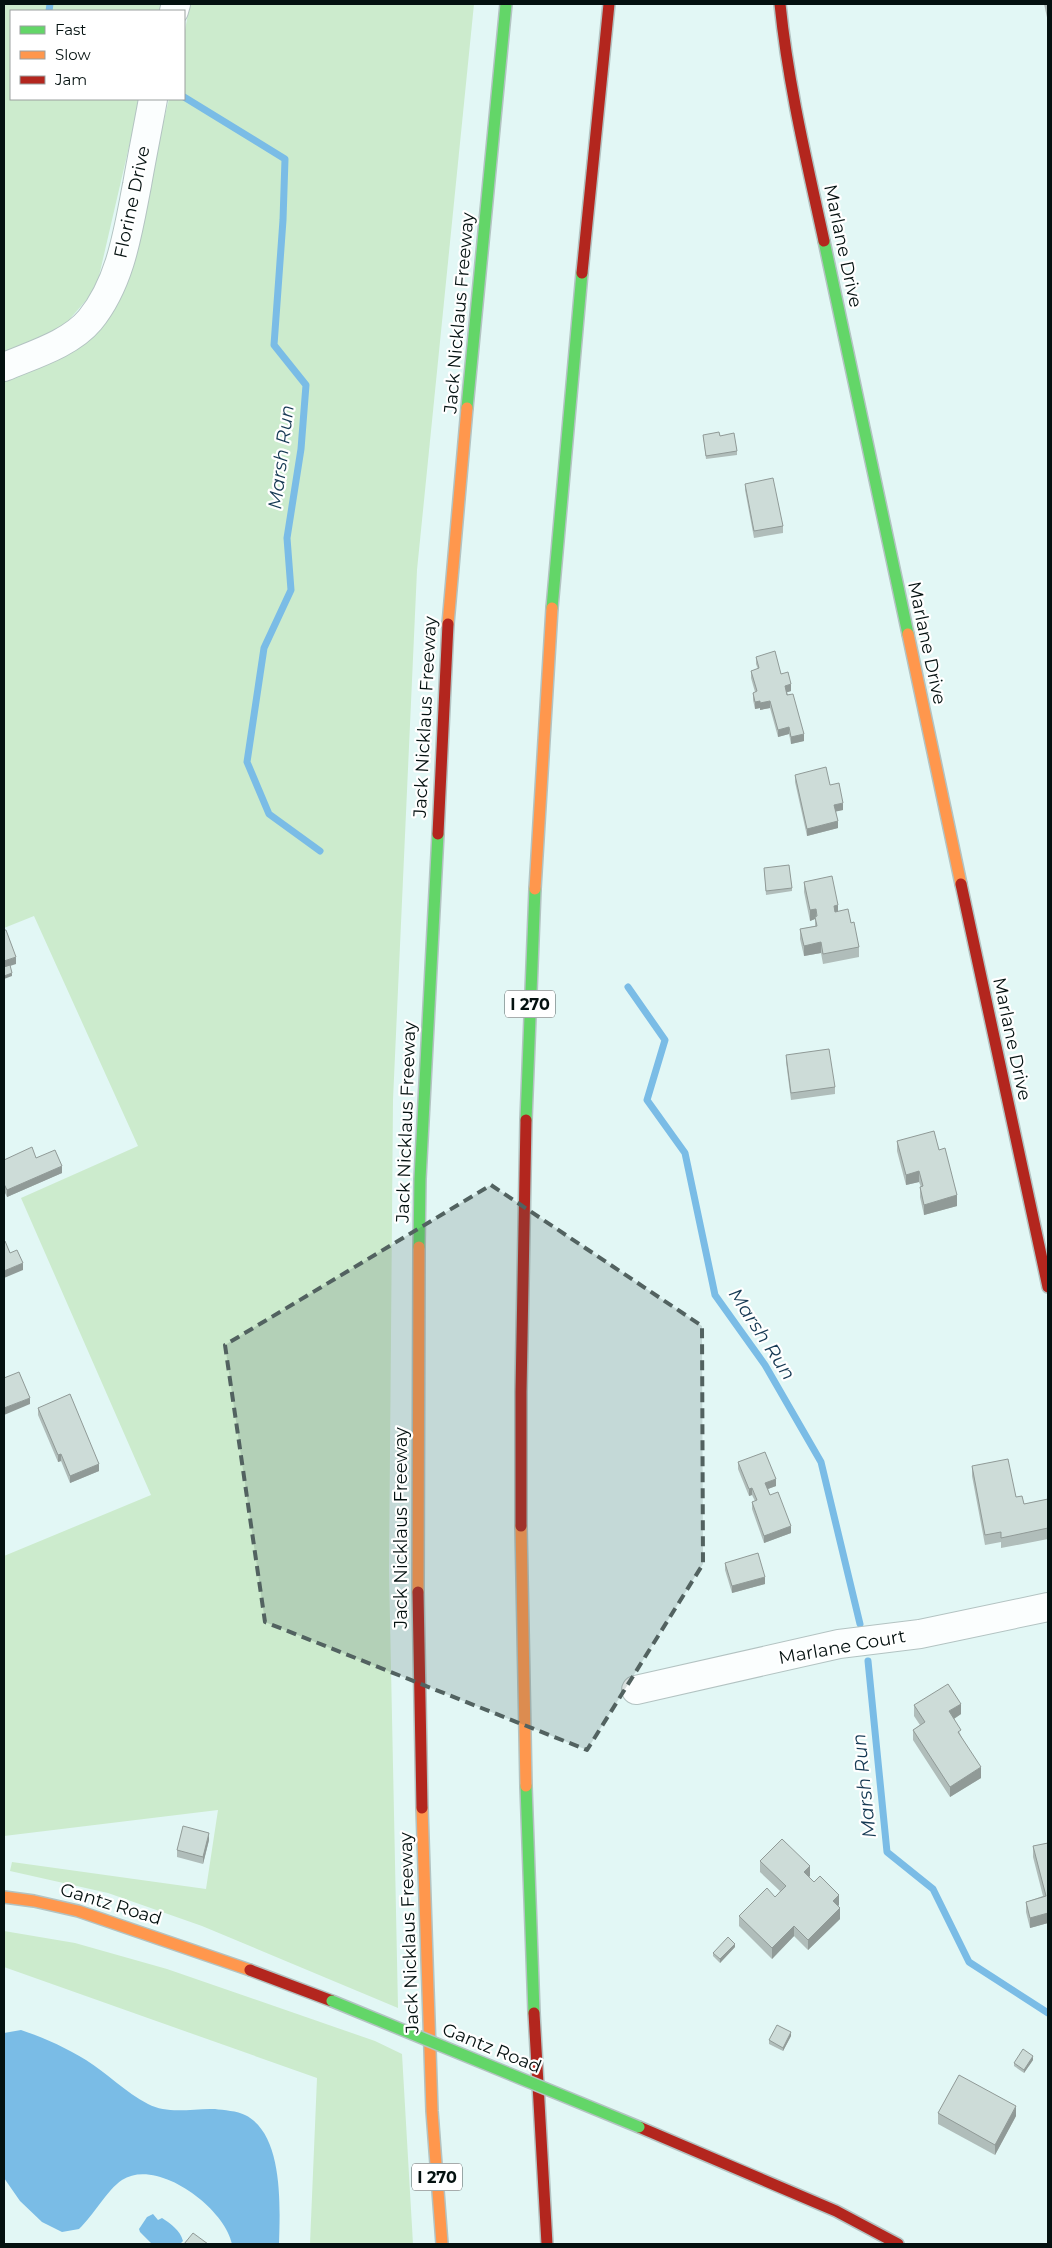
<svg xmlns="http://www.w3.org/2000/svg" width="1052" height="2248" viewBox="0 0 1052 2248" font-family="Montserrat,sans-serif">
  <rect width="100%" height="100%" fill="#e2f7f5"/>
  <!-- green -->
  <g fill="#ccebcd">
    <path d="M4,4H161L160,11H11V99H140L96,289L61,329L4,356Z"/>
    <path d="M190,4H474L417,570L393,1100L389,1571L398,2008L202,1926L108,1893L10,1871L12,1862L206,1889L218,1810L4,1836V1556L151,1495L21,1198L138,1146L34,916L4,928V376L94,329L122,295L169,99H184V35Z"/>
    <path d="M4,1931L75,1943L167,1969L375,2041L402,2054L413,2244H310L317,2078L4,1967Z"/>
  </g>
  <!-- water -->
  <g fill="#7abce6">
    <path d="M21,2030C44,2038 65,2047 86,2060C107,2073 125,2092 148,2104C169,2115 193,2108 215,2109C223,2110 238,2111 245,2115C284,2134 280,2208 279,2244H232C225,2208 157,2157 122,2180C107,2190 93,2216 79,2229L62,2232L42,2222L20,2201L4,2178V2033Z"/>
    <path d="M153,2214L158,2220L162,2218C171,2224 180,2230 183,2241L180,2244H152L140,2232L139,2229L147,2217Z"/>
  </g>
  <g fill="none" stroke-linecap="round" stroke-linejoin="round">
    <!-- stream -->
    <g stroke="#7abce6" stroke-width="7">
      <path d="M49,11L50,4"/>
      <path d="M184,97L285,159L283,220L274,345L306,385L301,449L287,538L291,590L264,648L247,762L269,814L320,851"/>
      <path d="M628,987L665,1040L647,1100L685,1153L715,1295L765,1365L821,1462L860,1624"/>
      <path d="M868,1661L887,1852L933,1889L969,1962L1048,2013"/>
    </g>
    <!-- street casing -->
    <g stroke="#b3c3c2" stroke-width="30">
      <g id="street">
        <path d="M174,11L176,4"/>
        <path d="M4,367C32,355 70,344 90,320C121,282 128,231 137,185C142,156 148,127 153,99"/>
        <path d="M636,1690L839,1644L920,1634L1048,1607"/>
      </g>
    </g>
    <!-- fast casing -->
    <g stroke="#b3c3c2" stroke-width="14">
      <g id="fast">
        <path d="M824,241L908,634"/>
        <path d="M467,408L506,4"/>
        <path d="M552,608L582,273"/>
        <path d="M526,1120L535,889"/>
        <path d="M419,1247L420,1179L438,834"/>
        <path d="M526,1786L534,2013"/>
      </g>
    </g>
    <!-- slow casing -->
    <g stroke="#b3c3c2" stroke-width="14">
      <g id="slow">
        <path d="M448,624L467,408"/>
        <path d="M908,634L961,884"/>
        <path d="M535,889L552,608"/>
        <path d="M521,1526L526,1786"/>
        <path d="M418,1592L419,1247"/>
        <path d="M422,1808L432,2111L442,2244"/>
        <path d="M4,1897L34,1901L78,1911L250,1970"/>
      </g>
    </g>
    <!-- jam casing -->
    <g stroke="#b3c3c2" stroke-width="14">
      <g id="jam">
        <path d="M780,4C788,84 807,163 824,241"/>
        <path d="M582,273L609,4"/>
        <path d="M438,834L448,624"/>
        <path d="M961,884L1048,1287"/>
        <path d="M521,1526V1392L526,1120"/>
        <path d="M418,1592L422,1808"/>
        <path d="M250,1970L332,2001"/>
        <path d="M534,2013L547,2244"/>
        <path d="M639,2127L836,2211L898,2244"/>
      </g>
    </g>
    <!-- street -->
    <use href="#street" stroke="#fbfefe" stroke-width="28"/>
    <!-- fast -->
    <use href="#fast" stroke="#63d668" stroke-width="11"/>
    <!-- slow -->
    <use href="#slow" stroke="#ff974d" stroke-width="11"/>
    <!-- jam -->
    <use href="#jam" stroke="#b3261e" stroke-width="11"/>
    <!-- fast-bridge casing -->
    <g stroke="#b3c3c2" stroke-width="14" stroke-linecap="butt">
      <path id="fast-bridge" d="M332,2001L639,2127"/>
    </g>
    <!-- fast-bridge -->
    <use href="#fast-bridge" stroke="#63d668" stroke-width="11"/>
  </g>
  <!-- wall -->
  <g fill="#b0bdba">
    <path d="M1044,4H1048V22Z"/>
    <path d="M703,435L720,436L737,451V455L706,459Z"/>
    <path d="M745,484L783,526V533L754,538L745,490Z"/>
    <path d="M756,657L781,674L791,691L787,692L804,741L791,744L789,734L778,737L770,708L760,710V708L755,709L753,700V693L755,692L751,678V671L758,669L756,664Z"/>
    <path d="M795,775L830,785L843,810L836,811L838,828L807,836L795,782Z"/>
    <path d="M764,868L792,888V891L766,895Z"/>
    <path d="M804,882L851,923L859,947V957L823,964L821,953L804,956L800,939V929L815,926V919L810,921L804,892Z"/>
    <path d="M786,1055L835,1087V1094L791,1100L786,1062Z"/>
    <path d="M897,1141L939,1150L957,1206L924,1215L920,1197V1187H921L919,1182L906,1185L897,1151Z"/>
    <path d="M36,1158L62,1173L7,1197L4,1191V1160Z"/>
    <path d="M38,1408L99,1471L70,1483L61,1461L58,1462L38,1415Z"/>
    <path d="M738,1462L776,1486L768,1489L770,1495L791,1533L764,1543L752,1509V1502L755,1501L752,1495L749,1496L738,1469Z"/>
    <path d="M972,1466L1016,1497L1024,1504L1048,1499V1539L1001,1548V1542L985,1545L972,1476Z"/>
    <path d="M725,1563L765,1584L732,1593L725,1570Z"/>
    <path d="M914,1705L961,1714L954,1719L961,1736L981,1778L950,1797L913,1740V1730L920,1725L914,1716Z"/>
    <path d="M209,1840L203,1864L177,1857V1850Z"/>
    <path d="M1048,1843V1923L1030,1928L1026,1912V1902L1043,1896L1033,1857V1846Z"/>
    <path d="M760,1861L810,1876L809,1877L839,1905L838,1906L840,1919L808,1950L794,1936L772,1959L739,1926V1916L775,1897L780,1891L760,1872Z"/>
    <path d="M735,1947L720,1963L713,1956V1953Z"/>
    <path d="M791,2036L783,2051L769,2044V2040Z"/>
    <path d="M1033,2060L1024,2073L1014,2066V2063Z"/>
    <path d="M938,2113L1016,2116L995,2155L938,2124Z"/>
  </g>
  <!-- shaded-wall -->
  <g fill="#909a97">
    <path d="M791,684V691L785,693V686Z"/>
    <path d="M760,701V708L755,709V702Z"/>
    <path d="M770,701V708L760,710V703Z"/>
    <path d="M789,727V734L778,737V730Z"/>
    <path d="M804,734V741L791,744V737Z"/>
    <path d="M843,803V810L834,812V805Z"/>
    <path d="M838,821V828L807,836V829Z"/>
    <path d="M838,905V915L834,916V906Z"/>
    <path d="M816,909V919L815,917V919L810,921V910Z"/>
    <path d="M821,942V953L804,956V946Z"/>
    <path d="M16,957V964L4,968V961Z"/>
    <path d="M12,973V976L4,979V976Z"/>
    <path d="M62,1166V1173L7,1197V1190Z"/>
    <path d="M919,1171V1182L906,1185V1175Z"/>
    <path d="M957,1195V1206L924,1215V1205Z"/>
    <path d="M23,1263V1270L4,1278V1271Z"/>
    <path d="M30,1398V1404L4,1415V1408Z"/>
    <path d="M61,1454V1461L58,1462V1455Z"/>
    <path d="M99,1464V1471L70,1483V1476Z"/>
    <path d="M776,1479V1486L765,1490V1483Z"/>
    <path d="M752,1488V1495L749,1496V1489Z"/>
    <path d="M791,1526V1533L764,1543V1536Z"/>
    <path d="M765,1577V1584L732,1593V1586Z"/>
    <path d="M961,1704V1714L949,1722V1711Z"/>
    <path d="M981,1767V1778L950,1797V1787Z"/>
    <path d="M209,1833V1840L203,1864V1857Z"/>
    <path d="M810,1866V1876L804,1882V1872Z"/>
    <path d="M839,1895V1905L833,1911V1901Z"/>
    <path d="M840,1908V1919L808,1950V1940Z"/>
    <path d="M1048,1913V1923L1030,1928V1918Z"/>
    <path d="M794,1926V1936L772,1959V1948Z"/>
    <path d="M735,1944V1947L720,1963V1959Z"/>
    <path d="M791,2032V2036L783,2051V2048Z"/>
    <path d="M1033,2056V2060L1024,2073V2070Z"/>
    <path d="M1016,2106V2116L995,2155V2145Z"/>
  </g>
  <!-- building -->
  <g fill="#cddcd8" stroke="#909a97">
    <path d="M719,432L720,436L734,433L737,451L706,456L703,435Z"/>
    <path d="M773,478L783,526L754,531L745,484Z"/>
    <path d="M775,651L781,674L788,672L791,684L785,686L787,695L793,694L804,734L791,737L789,727L778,730L770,701L760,703V701L755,702L753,693L757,691L751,671L759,668L756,657Z"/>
    <path d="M826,767L830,785L839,783L843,803L834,805L838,821L807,829L795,775Z"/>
    <path d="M789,865L792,888L766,891L764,868Z"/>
    <path d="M832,876L838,905L834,906L835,912L848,909L851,923L854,922L859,947L823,954L821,942L804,946L800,929L817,926L815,917L817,916L816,909L810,910L804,882Z"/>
    <path d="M4,930H6L16,957L4,961Z"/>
    <path d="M10,965L12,973L4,976V967Z"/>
    <path d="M829,1049L835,1087L791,1093L786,1055Z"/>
    <path d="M934,1131L939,1150L945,1148L957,1195L924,1205L920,1187L923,1186L919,1171L906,1175L897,1141Z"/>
    <path d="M32,1147L36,1158L55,1150L62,1166L7,1190L4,1184V1160Z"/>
    <path d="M5,1241L10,1253L17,1250L23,1263L4,1271V1242Z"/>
    <path d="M19,1372L30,1398L4,1408V1378Z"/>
    <path d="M70,1394L99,1464L70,1476L61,1454L58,1455L38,1408Z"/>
    <path d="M765,1452L776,1479L765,1483L770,1495L778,1492L791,1526L764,1536L752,1502L757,1500L752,1488L749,1489L738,1462Z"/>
    <path d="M1008,1459L1016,1497L1022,1496L1024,1504L1048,1499V1528L1001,1538V1532L985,1535L972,1466Z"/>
    <path d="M758,1553L765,1577L732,1586L725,1563Z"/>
    <path d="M948,1684L961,1704L949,1711L961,1730L958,1732L981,1767L950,1787L913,1730L925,1722L914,1705Z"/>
    <path d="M183,1826L209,1833L203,1857L177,1850Z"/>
    <path d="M782,1839L810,1866L804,1872L814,1882L820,1876L839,1895L833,1901L840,1908L808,1940L794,1926L772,1948L739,1916L767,1888L775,1897L786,1886L760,1861Z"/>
    <path d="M1048,1843V1913L1030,1918L1026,1902L1046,1896L1033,1846Z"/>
    <path d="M728,1937L735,1944L720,1959L713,1953Z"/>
    <path d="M777,2025L791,2032L783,2048L769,2040Z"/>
    <path d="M1023,2049L1033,2056L1024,2070L1014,2063Z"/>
    <path d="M959,2075L1016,2106L995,2145L938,2113Z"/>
    <path d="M193,2233L208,2244H184Z"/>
  </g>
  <!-- marked area -->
  <path fill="#526260" fill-opacity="0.2" stroke="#526260" stroke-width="4" stroke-dasharray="10 6" stroke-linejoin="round" d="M491,1185L702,1326L703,1564L587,1750L265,1622L225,1345Z"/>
  <g text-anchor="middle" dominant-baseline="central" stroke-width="4.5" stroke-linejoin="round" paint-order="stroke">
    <!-- shield labels -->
    <g fill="#fff" stroke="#4f5858" stroke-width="1">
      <rect x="505" y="990.5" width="50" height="27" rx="4"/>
      <rect x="412" y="2163.5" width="50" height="27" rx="4"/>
    </g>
    <g font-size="16" font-weight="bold" fill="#041110">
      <text x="530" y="1004">I 270</text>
      <text x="437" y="2177">I 270</text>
    </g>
    <!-- street labels -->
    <g font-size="18" fill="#041110" stroke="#fff">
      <text transform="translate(132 202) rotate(-78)">Florine Drive</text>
      <text transform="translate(843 246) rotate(78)">Marlane Drive</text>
      <text transform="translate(459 313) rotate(-85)">Jack Nicklaus Freeway</text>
      <text transform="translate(927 643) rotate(78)">Marlane Drive</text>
      <text transform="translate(425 717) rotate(-87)">Jack Nicklaus Freeway</text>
      <text transform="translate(1012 1039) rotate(78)">Marlane Drive</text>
      <text transform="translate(406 1122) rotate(-88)">Jack Nicklaus Freeway</text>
      <text transform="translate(401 1528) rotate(-90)">Jack Nicklaus Freeway</text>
      <text transform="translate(842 1647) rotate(-10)">Marlane Court</text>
      <text transform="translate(111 1904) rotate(17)">Gantz Road</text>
      <text transform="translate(409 1933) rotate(-92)">Jack Nicklaus Freeway</text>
      <text transform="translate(492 2048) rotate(22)">Gantz Road</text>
    </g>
    <!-- water labels -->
    <g font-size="19" font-style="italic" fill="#153953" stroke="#fff">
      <text transform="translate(281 457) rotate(-83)">Marsh Run</text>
      <text transform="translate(762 1334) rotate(57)">Marsh Run</text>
      <text transform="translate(864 1786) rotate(-96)">Marsh Run</text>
    </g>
  </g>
  <!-- border -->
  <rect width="1052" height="2248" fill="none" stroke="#041110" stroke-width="10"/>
  <!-- legend -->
  <rect x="10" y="10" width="175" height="90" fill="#ffffff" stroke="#9ba09f"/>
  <rect x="20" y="26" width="25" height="8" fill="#63d668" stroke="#9ba09f"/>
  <text x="55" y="35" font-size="15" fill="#041110">Fast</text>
  <rect x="20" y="51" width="25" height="8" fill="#ff974d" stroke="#9ba09f"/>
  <text x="55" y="60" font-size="15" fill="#041110">Slow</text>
  <rect x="20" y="76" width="25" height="8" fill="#b3261e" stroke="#9ba09f"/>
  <text x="55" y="85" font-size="15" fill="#041110">Jam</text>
</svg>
